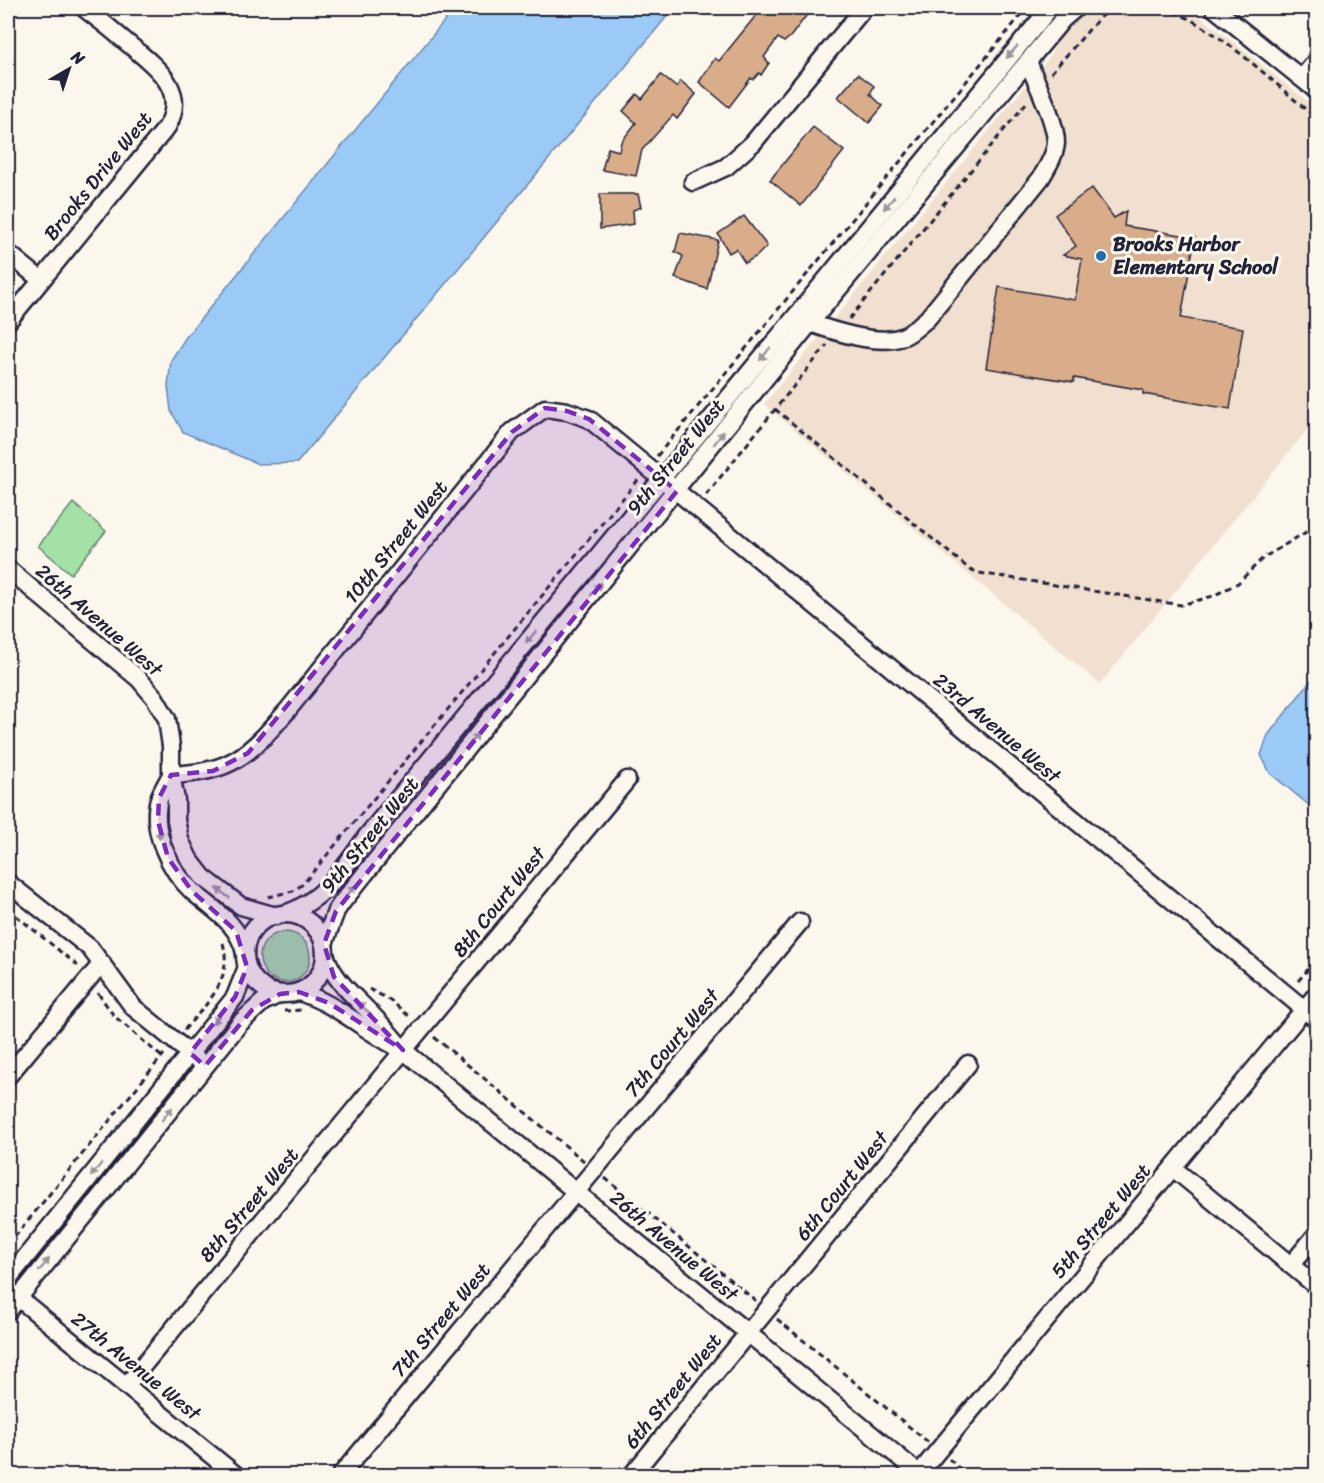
<svg xmlns="http://www.w3.org/2000/svg" width="1324" height="1483" viewBox="0 0 1324 1483" font-family="Sriracha,sans-serif">
  <rect width="100%" height="100%" fill="#fbf7ec"/>
  <filter id="ink" filterUnits="userSpaceOnUse"><feTurbulence type="fractalNoise" baseFrequency=".0167" numOctaves="2"/><feDisplacementMap in="SourceGraphic" scale="12" xChannelSelector="R" yChannelSelector="G"/><feConvolveMatrix kernelMatrix="1 2 1 2 8 2 1 2 1" color-interpolation-filters="sRGB"/></filter>
  <g filter="url(#ink)">
    <!-- built -->
    <path fill="#f1e0cf" d="M1100,8H1190L1316,108V419L1100,684L764,404L1047,60L1061,37L1080,17Z"/>
    <!-- green -->
    <g fill="#a4e1a7" stroke="#638271" stroke-width="1.5">
      <path d="M73,503L106,531L71,574L38,546Z"/>
      <circle cx="285" cy="957" r="25"/>
    </g>
    <!-- water -->
    <g fill="#9ccaf7" stroke="#6b87ac" stroke-width="1.5">
      <path d="M455,8H674L297,463L258,464L183,432L171,411L168,386L171,360L186,337Z"/>
      <path d="M1316,674V811L1270,773L1261,755L1268,735Z"/>
    </g>
    <!-- building -->
    <g fill="#d9ac8a" stroke="#22223b" stroke-width="1.5">
      <path d="M762,8H812L791,36L784,42L778,38L764,57L769,63L761,75L759,73L753,80L751,78L729,107L699,82L715,58L719,61Z"/>
      <path d="M858,74L874,86L870,94L883,106L869,123L838,97Z"/>
      <path d="M661,75L676,87L681,81L696,94L677,119L673,115L642,150L636,176L602,170L608,148L619,151L621,142L636,123L623,111L637,94L642,99Z"/>
      <path d="M813,127L844,151L801,206L770,180Z"/>
      <path d="M1092,188L1114,218L1126,211L1124,226L1195,237L1181,318L1243,328L1230,409L1143,394V390L1074,378V382L986,368L999,287L1075,300L1082,259L1063,255L1076,246L1055,215Z"/>
      <path d="M600,194H638L641,207L633,210L634,224L600,229Z"/>
      <path d="M744,216L767,246L757,256L745,263L736,249L729,253L718,234Z"/>
      <path d="M680,233L718,240L707,289L675,278L683,256L675,252Z"/>
    </g>
    <g fill="none" stroke-linecap="round" stroke-linejoin="round">
      <!-- minor casing -->
      <g stroke="#22223b" stroke-width="21">
        <g id="minor">
          <path d="M1214,8L1316,90"/>
          <path d="M1302,78L1316,61"/>
          <path d="M693,182L726,167L753,143L864,8"/>
          <path d="M8,253L41,280"/>
          <path d="M8,321L167,127C188,90 157,68 131,46C116,33 100,20 84,8"/>
          <path d="M810,323C833,331 881,347 904,336C912,333 920,324 927,319L1041,178C1047,167 1055,156 1056,143C1056,121 1036,83 1028,61"/>
          <path d="M8,569L139,679L155,698L167,719L171,746V775L176,800V820L180,840L189,859L203,877L241,906L276,916"/>
          <path d="M171,775C232,772 248,756 287,711L512,432L545,408L567,411L589,419L662,479L1316,1019"/>
          <path d="M171,775C167,782 163,789 160,796C149,828 169,870 193,892C215,911 238,923 245,953"/>
          <path d="M8,883L90,948L133,1007L198,1060"/>
          <path d="M285,914C325,900 343,869 367,836L1050,8"/>
          <circle cx="285" cy="954" r="40"/>
          <path d="M324,944L336,911L343,901L810,323L1063,19L1076,8"/>
          <path d="M325,955C336,984 355,996 375,1018C385,1028 394,1039 403,1050L922,1476"/>
          <path d="M299,992C335,1003 361,1028 395,1046"/>
          <path d="M8,1076L102,963"/>
          <path d="M1173,1168L1316,1286"/>
          <path d="M1291,1265L1316,1235"/>
          <path d="M8,1279L235,997L247,967"/>
          <path d="M11,1292L237,1476"/>
          <path d="M8,1311L240,1023L263,1002L280,994"/>
          <path d="M126,1386L627,780"/>
          <path d="M340,1476L800,922"/>
          <path d="M631,1476L968,1064"/>
          <path d="M917,1476L1316,995"/>
        </g>
      </g>
      <!-- path -->
      <g stroke="#22223b" stroke-width="3" stroke-dasharray="6 4.5" stroke-linecap="butt">
        <path d="M1097,8L1101,16"/>
        <path d="M1164,8C1218,26 1272,82 1316,118"/>
        <path d="M1182,14L1185,8"/>
        <path d="M1051,73L1101,16L1131,8"/>
        <path d="M849,319L1027,102"/>
        <path d="M775,409L968,568L979,573L1181,605L1213,596L1238,583L1263,558L1316,526"/>
        <path d="M657,456L1027,8"/>
        <path d="M706,495L827,345"/>
        <path d="M268,897L293,891L303,884L638,480"/>
        <path d="M8,909L78,966"/>
        <path d="M1298,981L1316,960"/>
        <path d="M369,989L390,1000L411,1018"/>
        <path d="M98,993L114,1016L162,1057"/>
        <path d="M284,1011L302,1010"/>
        <path d="M184,1030C207,1003 233,981 223,943"/>
        <path d="M434,1037L584,1161"/>
        <path d="M605,1178L756,1301"/>
        <path d="M8,1245L164,1054"/>
        <path d="M777,1319L928,1442"/>
        <path d="M949,1459L968,1476"/>
      </g>
      <!-- minor -->
      <use href="#minor" stroke="#fbf7ec" stroke-width="16"/>
    </g>
    <!-- one-way arrows -->
    <defs><path id="oneway-solid" d="M-6-.8H1V-3.2L6.5 0L1 3.2V.8H-6Z" transform="scale(1.5)"/></defs>
    <g fill="#99979c">
      <use href="#oneway-solid" transform="translate(1012 52) rotate(131)"/>
      <use href="#oneway-solid" transform="translate(889 203) rotate(130)"/>
      <use href="#oneway-solid" transform="translate(765 354) rotate(129)"/>
      <use href="#oneway-solid" transform="translate(719 438) rotate(-52)"/>
      <use href="#oneway-solid" transform="translate(596 589) rotate(-50)"/>
      <use href="#oneway-solid" transform="translate(531 637) rotate(130)"/>
      <use href="#oneway-solid" transform="translate(473 740) rotate(-51)"/>
      <use href="#oneway-solid" transform="translate(159 831) rotate(81)"/>
      <use href="#oneway-solid" transform="translate(350 892) rotate(-50)"/>
      <use href="#oneway-solid" transform="translate(223 893) rotate(-142)"/>
      <use href="#oneway-solid" transform="translate(364 1008) rotate(-140)"/>
      <use href="#oneway-solid" transform="translate(218 1017) rotate(128)"/>
      <use href="#oneway-solid" transform="translate(167 1114) rotate(-51)"/>
      <use href="#oneway-solid" transform="translate(96 1170) rotate(129)"/>
      <use href="#oneway-solid" transform="translate(44 1265) rotate(-51)"/>
    </g>
  </g>
  <!-- marked area -->
  <path fill="#7b2cbf" fill-opacity="0.2" stroke="#7b2cbf" stroke-width="4.5" stroke-dasharray="12 8" stroke-linejoin="round" d="M545,408L567,411L589,419L677,491L336,911L324,944L334,977L403,1050L329,1003L299,992L280,994L252,1010L205,1066L190,1053L235,997L247,967L236,931L192,891L168,858L158,821L159,798L171,775L213,771L248,753L512,432Z"/>
  <!-- markers -->
  <circle fill="#1f6fb2" stroke="#fbf7ec" stroke-width="2" cx="1101" cy="256" r="6"/>
  <g text-anchor="middle" dominant-baseline="central" stroke-width="6" stroke-linejoin="round" paint-order="stroke">
    <!-- street labels -->
    <g font-size="20" fill="#22223b" stroke="#fbf7ec">
      <text transform="translate(98 176) rotate(-51)">Brooks Drive West</text>
      <text transform="translate(676 457) rotate(-51)">9th Street West</text>
      <text transform="translate(396 542) rotate(-51)">10th Street West</text>
      <text transform="translate(99 620) rotate(41)">26th Avenue West</text>
      <text transform="translate(997 728) rotate(40)">23rd Avenue West</text>
      <text transform="translate(370 835) rotate(-51)">9th Street West</text>
      <text transform="translate(499 902) rotate(-51)">8th Court West</text>
      <text transform="translate(672 1043) rotate(-50)">7th Court West</text>
      <text transform="translate(842 1186) rotate(-51)">6th Court West</text>
      <text transform="translate(249 1205) rotate(-50)">8th Street West</text>
      <text transform="translate(1101 1221) rotate(-50)">5th Street West</text>
      <text transform="translate(674 1246) rotate(40)">26th Avenue West</text>
      <text transform="translate(441 1320) rotate(-50)">7th Street West</text>
      <text transform="translate(136 1366) rotate(39)">27th Avenue West</text>
      <text transform="translate(673 1391) rotate(-51)">6th Street West</text>
    </g>
    <!-- poi labels -->
    <g font-size="20" font-weight="bold" fill="#22223b" stroke="#fbf7ec" text-anchor="start">
      <text x="1113" y="244">Brooks Harbor<tspan x="1113" dy="23">Elementary School</tspan></text>
    </g>
  </g>
  <!-- margin -->
  <rect width="1324" height="1483" fill="none" stroke="#fbf7ec" stroke-width="30"/>
  <rect x="15" y="15" width="1294" height="1453" fill="none" stroke="#22223b" stroke-width="2" filter="url(#ink)"/>
  <!-- north arrow -->
  <g transform="translate(69 69) rotate(39)" stroke="#fbf7ec" stroke-width="4.5" paint-order="stroke">
  <path d="M0-4.5L10 22L0 15L-10 22Z" fill="#22223b"/>
  <text y="-9" font-size="16" font-weight="bold" text-anchor="middle" fill="#22223b">N</text>
  </g>
</svg>
